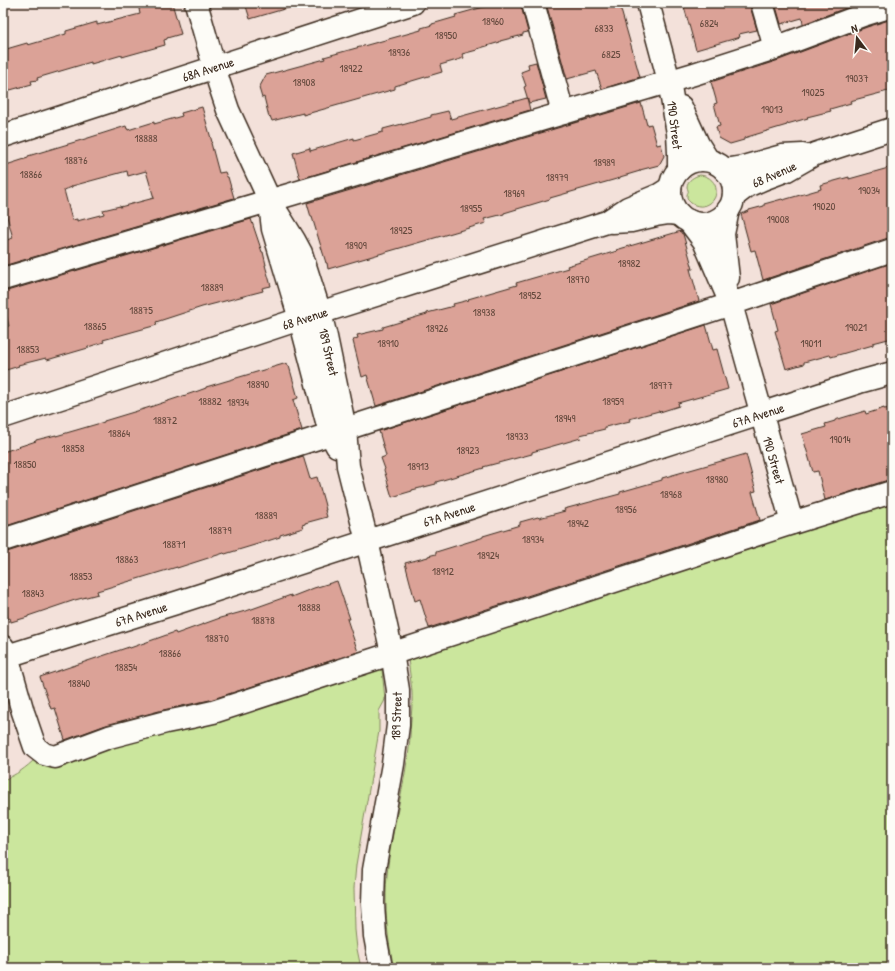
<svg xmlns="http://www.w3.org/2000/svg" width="895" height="971" viewBox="0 0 895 971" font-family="'Patrick Hand',sans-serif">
  <rect width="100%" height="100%" fill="#f3e1da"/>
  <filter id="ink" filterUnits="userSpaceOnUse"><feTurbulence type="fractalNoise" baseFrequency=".025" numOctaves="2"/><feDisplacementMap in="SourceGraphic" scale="8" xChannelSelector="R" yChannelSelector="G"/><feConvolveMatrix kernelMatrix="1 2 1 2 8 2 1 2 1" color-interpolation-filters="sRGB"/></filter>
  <g filter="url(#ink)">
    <!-- green -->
    <g fill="#cbe69d" stroke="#83885e">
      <path d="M700,175C721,177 721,203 703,206C697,207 686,203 687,195C687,193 689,192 688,190C688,189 687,188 687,187C687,180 695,176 700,175Z"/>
      <path d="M892,502V968H723L722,966L714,968H394C389,946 386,924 386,902C385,855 400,808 407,761C410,748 410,733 411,719C412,707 413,695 411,683C410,675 409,667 408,659L419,651Z"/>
      <path d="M367,669L382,670L385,699L384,702L379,711V731L356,865L354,888L355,930L357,949L361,968H3V960H5L3,953V780C16,775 26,768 36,758Z"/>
    </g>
    <!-- building -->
    <g fill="#dba297" stroke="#3b2a1e" fill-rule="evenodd">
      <path d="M148,3H172L181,34L167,38V39L164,40L165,45L122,57V55L91,64V62L37,78L38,80L31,81L32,84L3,92V50L27,43L28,45L66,34V31L97,22V25L140,14L139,9L140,8V6L148,4Z"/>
      <path d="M245,3H290L291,7L250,19Z"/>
      <path d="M498,3H521V6L528,32L523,33V35L500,41V42L477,49V50L462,54L464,58L440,65L442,72L395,86V89L303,115V113L272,121L270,116L269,117L264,97L262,98L259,88L266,75L325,59L324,57L421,30V28L432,25V24L456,17L455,15Z"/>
      <path d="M546,3H619L640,77L602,89L596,71L567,79Z"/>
      <path d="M683,3H750V6L757,30L739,34L740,37L696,50Z"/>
      <path d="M775,3H859L803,24L802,18L781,24Z"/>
      <path d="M892,19V90L850,101L851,103L830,109L831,111L807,117L808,118L787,124V125L744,138V140L730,144L719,138L716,127L720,126L714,104L717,103L711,82L779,60L867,27Z"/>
      <path d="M536,62L546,99L529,103L524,87L526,86L521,72L529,69L528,64Z"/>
      <path d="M527,98L530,110L300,179L293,153L310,148V151L354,138V140L383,132V129L402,124V125L431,117V115L448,111L451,119Z"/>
      <path d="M641,103L647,125L651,124L657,145L661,144L664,156L659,165L640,170V171L620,177V178L550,198V199L504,213V214L484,219L486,223L328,269L327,263H326L312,217H311L307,203Z"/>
      <path d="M202,107L212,142L211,143L219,173L225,172L227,177H228L234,198L3,266V241L13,238L3,202V166L28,158V156L85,139L126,126L127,129H128V130L154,122V124L182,116L181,113ZM127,171L128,176L146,171L154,198L120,207V206L103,210L104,214L77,221V219L72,220L64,190L72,187V186Z"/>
      <path d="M892,167V238H888L763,280L755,250L751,251L741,214L749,211V210L764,206V204L782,199L783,200L821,189L820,185L849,177V179Z"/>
      <path d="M251,219L262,252H263L266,265H265L271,286L262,288L263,291L202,307L156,322L157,325L103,340L104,342L88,347V348L47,360L46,358L18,365L19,366L3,371V327L9,326L3,303V291H7Z"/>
      <path d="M681,231V233L683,234L693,269H690L699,301L376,406L367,375L362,377L353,341L354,340V339L358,338L357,335L383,329V327L427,314V313L454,306L453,304L469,300L468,299L517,285L516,283L568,268L567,266L617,251L616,250Z"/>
      <path d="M892,263V338L873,343V345L831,357L830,355L804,362V364L786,369L775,331L778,330L771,304Z"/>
      <path d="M706,325L713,350L717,349L728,389L678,403L679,406L660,412L659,411L629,419L630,421L605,427V429L580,435L581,438L532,452V454L483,467L484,468L436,482V484L412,490V491L392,497L384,470L385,469L381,458L386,456L379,431Z"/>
      <path d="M287,363L288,366H289L298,398L293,400L302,430L3,527V452L36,441V440L56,435V436L104,422V421L147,408L198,391L206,388V387Z"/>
      <path d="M884,408V409L892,408V480H888L825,500L818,471L813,472L802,434L826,427L825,424L835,421V420L865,411L866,414Z"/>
      <path d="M746,454L756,491L752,492L760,520L429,628L420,599L415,601L405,563L428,557V556L436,554V552L481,538L483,537V536L520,525V522L538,517L539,518L565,511L564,509L620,494V492L662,480V478Z"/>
      <path d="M303,456L310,479L317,477L324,502L326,510H325L327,517L305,523V524L302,525L303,528L280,535V537L258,544L225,554L224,553L177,568V567L97,591L98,594L75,600L28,616V617L11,622L10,618L8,619L3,602V552H7Z"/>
      <path d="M337,581L350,619H347L358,652L210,700L163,710L106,725L65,740L55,708L51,709L40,677L129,647L130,648L175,632L176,634L220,618L249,610L291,595V597L314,588Z"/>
    </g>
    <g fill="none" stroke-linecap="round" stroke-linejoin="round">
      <!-- minor casing -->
      <g stroke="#3b2a1e" stroke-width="25">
        <g id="minor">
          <path d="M196,3L219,83L228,110L270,201L294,240L301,253L320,313L326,337L345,429L348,466L367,541L392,653L398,690V725L393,764L374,870L373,903L375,936L381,968"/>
          <path d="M533,3L563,113"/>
          <path d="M648,3L669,81L678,133L679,153V170"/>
          <path d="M762,3L775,48"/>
          <path d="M681,107L698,144L708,160"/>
          <path d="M3,136L413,3"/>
          <circle cx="702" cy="192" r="32"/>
          <path d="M725,170L743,167L782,156L803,155"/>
          <path d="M734,196L747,186L763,179L787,170L815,154L892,129"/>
          <path d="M728,210L723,234L728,278"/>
          <path d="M271,212L273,229L300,319L330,433L337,446"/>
          <path d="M689,221L704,241L731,304L792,523"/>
          <path d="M612,222L631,221L656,215L669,213L679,214"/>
          <path d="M3,279L292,194L694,74L775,48L863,15L892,6"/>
          <path d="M3,417L300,319L607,222L628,208L659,195L670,188"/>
          <path d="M3,540L731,304L892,250"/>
          <path d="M3,647L7,656L23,712L35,747L44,754L55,757L109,737L166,722L191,717L213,712L792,523L892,492"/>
          <path d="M7,656L179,602L859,382L892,373"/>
        </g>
      </g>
      <!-- minor -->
      <use href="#minor" stroke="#fdfcf7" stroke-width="22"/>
    </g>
  </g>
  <g text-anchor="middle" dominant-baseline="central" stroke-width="3" stroke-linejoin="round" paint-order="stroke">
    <!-- number labels -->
    <g font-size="11" fill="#63483c">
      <text x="493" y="21">18960</text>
      <text x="709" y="23">6824</text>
      <text x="604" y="28">6833</text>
      <text x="446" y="35">18950</text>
      <text x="399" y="52">18936</text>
      <text x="611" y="54">6825</text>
      <text x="351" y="68">18922</text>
      <text x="857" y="78">19037</text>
      <text x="304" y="82">18908</text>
      <text x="813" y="92">19025</text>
      <text x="772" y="109">19013</text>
      <text x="146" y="138">18888</text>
      <text x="76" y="160">18876</text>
      <text x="604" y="162">18989</text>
      <text x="31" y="174">18866</text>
      <text x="557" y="177">18979</text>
      <text x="869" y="190">19034</text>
      <text x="514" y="193">18969</text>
      <text x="824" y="206">19020</text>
      <text x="471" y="208">18955</text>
      <text x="778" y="219">19008</text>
      <text x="401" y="230">18925</text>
      <text x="356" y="245">18909</text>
      <text x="629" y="263">18982</text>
      <text x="578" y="279">18970</text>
      <text x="212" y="287">18889</text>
      <text x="530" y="295">18952</text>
      <text x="141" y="310">18875</text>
      <text x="484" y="312">18938</text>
      <text x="95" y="326">18865</text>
      <text x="856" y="327">19021</text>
      <text x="437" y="328">18926</text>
      <text x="388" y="343">18910</text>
      <text x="811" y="343">19011</text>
      <text x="28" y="349">18853</text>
      <text x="258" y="384">18890</text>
      <text x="661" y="385">18977</text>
      <text x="210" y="401">18882</text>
      <text x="613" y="401">18959</text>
      <text x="238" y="402">18934</text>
      <text x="565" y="418">18949</text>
      <text x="165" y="420">18872</text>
      <text x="119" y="433">18864</text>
      <text x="517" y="436">18933</text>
      <text x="840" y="439">19014</text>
      <text x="73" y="448">18858</text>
      <text x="468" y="450">18923</text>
      <text x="25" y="464">18850</text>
      <text x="418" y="466">18913</text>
      <text x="717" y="479">18980</text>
      <text x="671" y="494">18968</text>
      <text x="626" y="509">18956</text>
      <text x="266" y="515">18889</text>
      <text x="578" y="523">18942</text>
      <text x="220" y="530">18879</text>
      <text x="533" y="539">18934</text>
      <text x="174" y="544">18871</text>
      <text x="488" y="555">18924</text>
      <text x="127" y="559">18863</text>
      <text x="443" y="571">18912</text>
      <text x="81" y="576">18853</text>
      <text x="33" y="593">18843</text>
      <text x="309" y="607">18888</text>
      <text x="263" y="620">18878</text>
      <text x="217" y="638">18870</text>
      <text x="170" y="653">18866</text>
      <text x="126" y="667">18854</text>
      <text x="79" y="683">18840</text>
    </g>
    <!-- street labels -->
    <g font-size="13" fill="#3b2a1e" stroke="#fdfcf7">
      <text transform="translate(208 69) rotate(-18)">68A Avenue</text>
      <text transform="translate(675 125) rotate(83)">190 Street</text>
      <text transform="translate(774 174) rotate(-24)">68 Avenue</text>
      <text transform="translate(305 318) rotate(-18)">68 Avenue</text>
      <text transform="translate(329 352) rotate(77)">189 Street</text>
      <text transform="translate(758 415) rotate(-18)">67A Avenue</text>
      <text transform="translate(774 460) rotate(74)">190 Street</text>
      <text transform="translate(449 514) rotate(-18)">67A Avenue</text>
      <text transform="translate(141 614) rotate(-18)">67A Avenue</text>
      <text transform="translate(396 716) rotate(-88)">189 Street</text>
    </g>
  </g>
  <!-- margin -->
  <rect width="895" height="971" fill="none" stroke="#fdfcf7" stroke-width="16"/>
  <rect x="8" y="8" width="879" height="955" fill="none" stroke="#3b2a1e" stroke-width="1.5" filter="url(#ink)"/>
  <!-- north arrow -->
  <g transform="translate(857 38) rotate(344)" stroke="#fdfcf7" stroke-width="3" paint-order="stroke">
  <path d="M0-3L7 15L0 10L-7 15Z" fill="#3b2a1e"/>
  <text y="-6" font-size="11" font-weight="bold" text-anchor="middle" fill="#3b2a1e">N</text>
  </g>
</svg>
